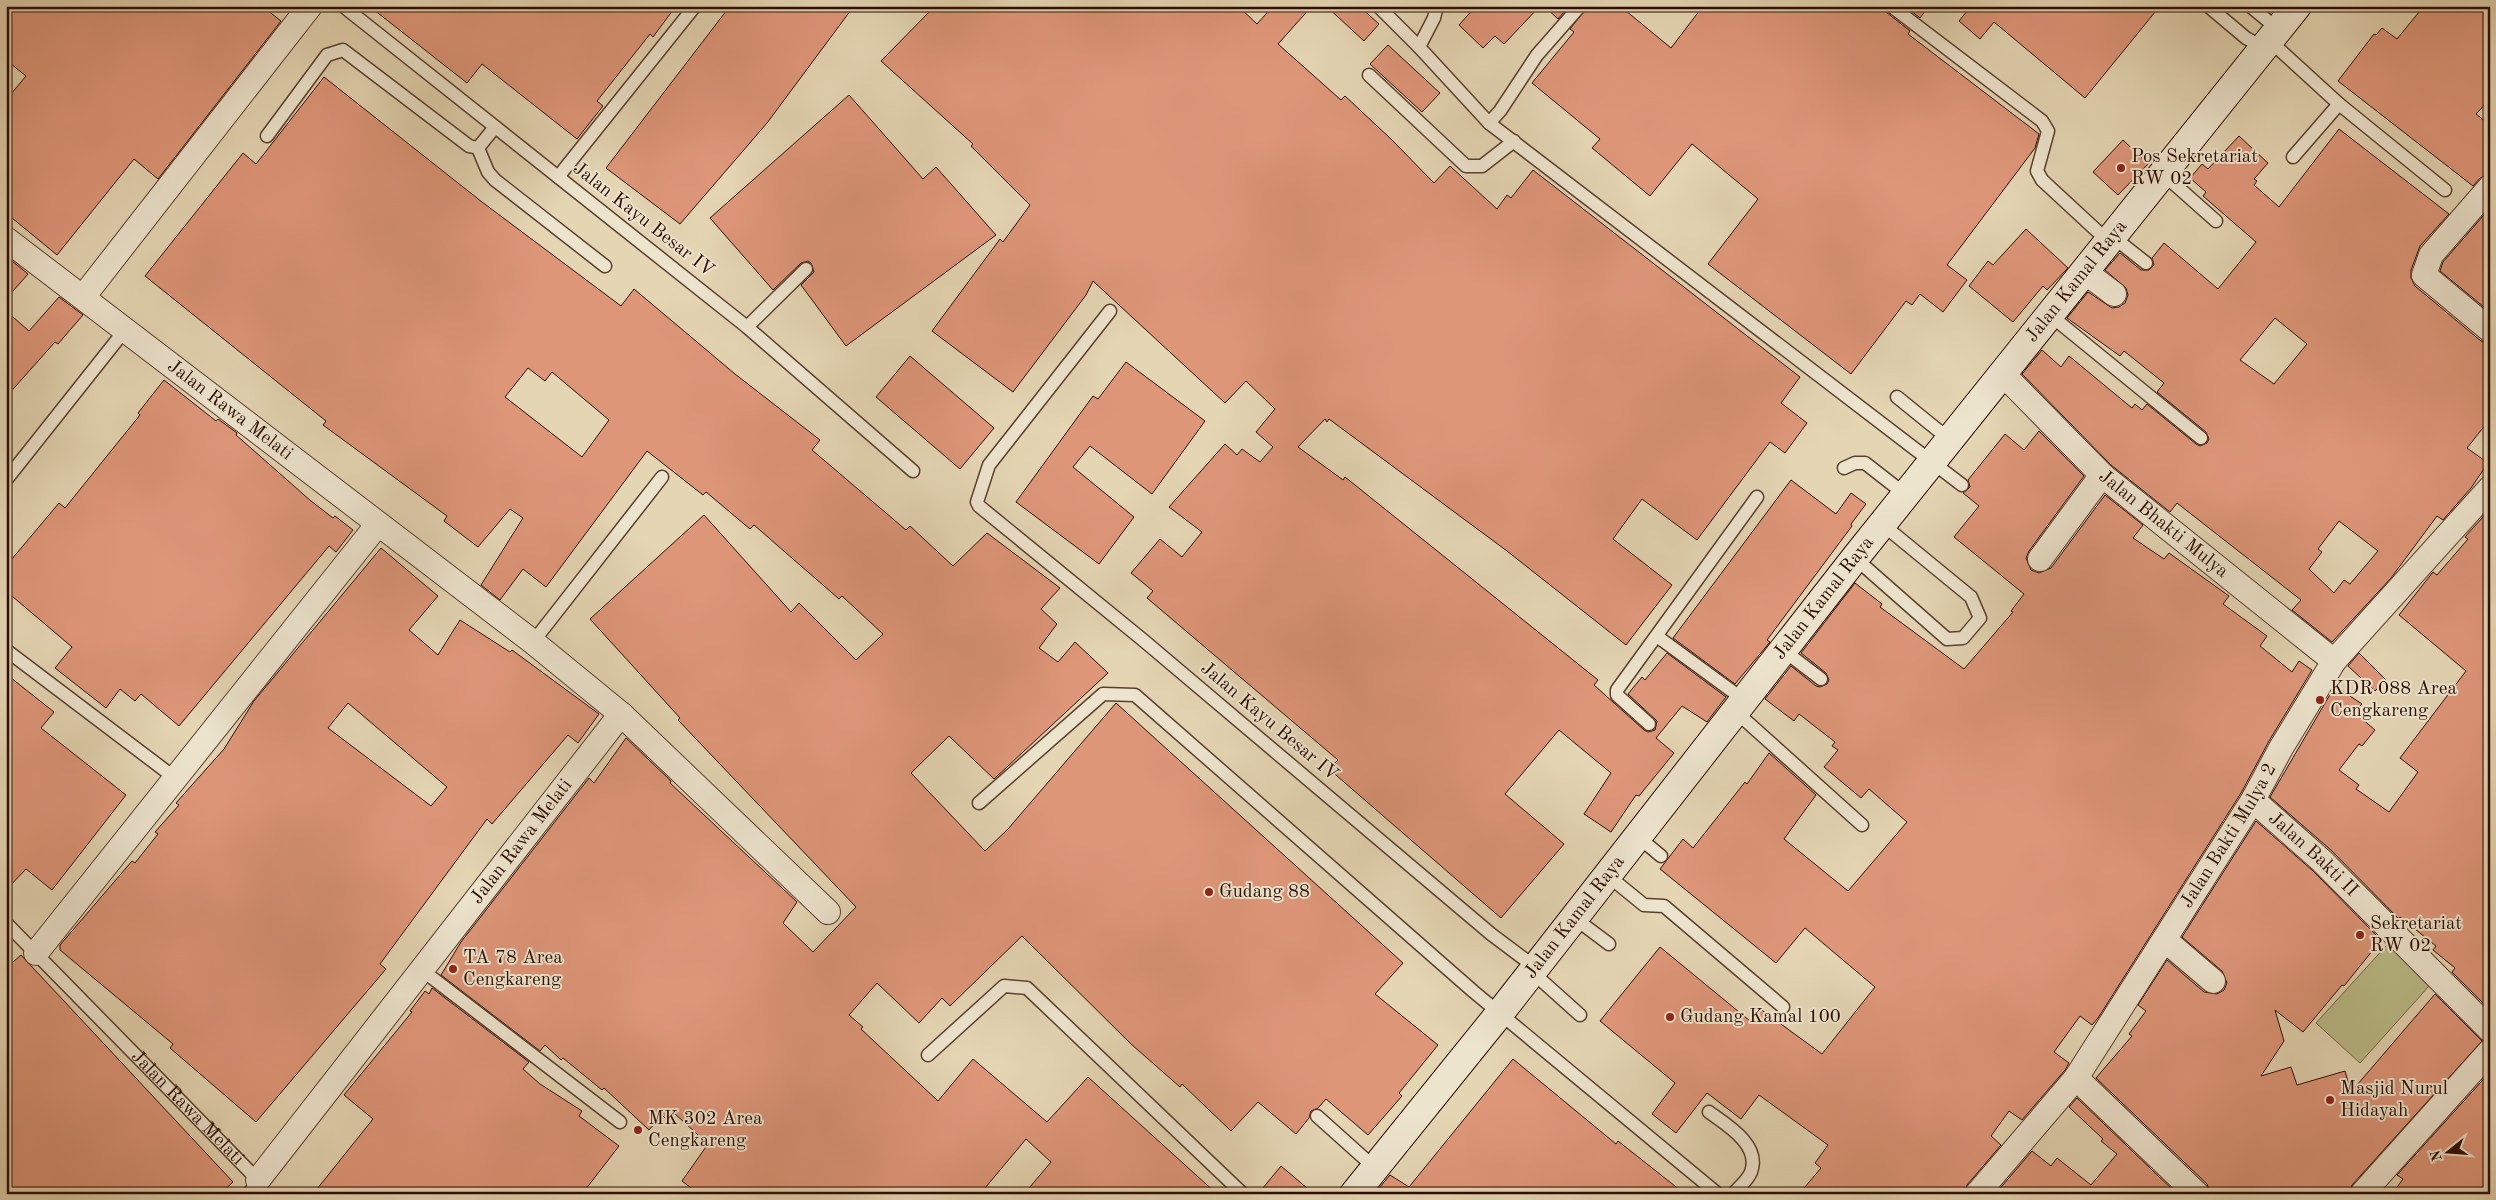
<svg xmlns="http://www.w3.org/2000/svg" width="2496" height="1200" viewBox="0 0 2496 1200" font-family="'Old Standard TT',serif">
  <rect width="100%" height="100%" fill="#e4d5b3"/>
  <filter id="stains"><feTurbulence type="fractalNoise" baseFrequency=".004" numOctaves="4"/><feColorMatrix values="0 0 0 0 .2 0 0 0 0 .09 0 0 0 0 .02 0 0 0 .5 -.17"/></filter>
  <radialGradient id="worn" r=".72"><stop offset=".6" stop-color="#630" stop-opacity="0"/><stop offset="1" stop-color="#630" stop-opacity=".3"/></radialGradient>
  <!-- green -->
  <path fill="#babc88" stroke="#746444" d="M2396,935L2439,975L2360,1063L2316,1023Z"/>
  <!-- building -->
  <g fill="#de9679" stroke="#2d0d01" fill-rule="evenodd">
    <path d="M6,6H262L281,21L158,179L134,159L57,255L6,213V100L26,76L6,60Z"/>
    <path d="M369,6H676L653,37L650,34L597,101L603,106L577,139L482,64L467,83Z"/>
    <path d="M730,6H854L767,123L680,224L606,168Z"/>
    <path d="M935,6H1238L1257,24L1273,6H1312L1278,44L1341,100L1345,96L1391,139L1434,183L1450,166L1497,209L1507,195L1511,198L1533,170L1800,377L1781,403L1807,423L1785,453L1770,442L1697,540L1642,499L1613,539L1672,585L1626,645L1507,551L1329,419L1327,422L1325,419L1298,447L1343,480L1345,477L1598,680L1594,685L1644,730L1648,732L1655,730L1657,721L1628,694L1642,677L1645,680L1667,653L1726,697L1707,722L1682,706L1656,738L1674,753L1639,796L1636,795L1611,832L1584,814L1611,773L1559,730L1505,794L1564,844L1501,918L1329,769L1338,760L1147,598L1153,591L1131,573L1160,539L1182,557L1202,532L1169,507L1225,444L1237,455L1242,449L1260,462L1273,447L1256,432L1275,409L1246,381L1225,403L1093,281L1086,295L1013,392L932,331L1000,239L1003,242L1030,205L971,146L973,144L881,61Z"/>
    <path d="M1326,6H1359L1379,24L1364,41Z"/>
    <path d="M1476,6H1540L1504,44L1495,36L1483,48L1459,25Z"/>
    <path d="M1544,6H1569L1558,19Z"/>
    <path d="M1588,6H1620L1671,48L1703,6H1883L1886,12L1910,31L1908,34L2039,134L2035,148L1947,265L1967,280L1943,312L1920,294L1912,305L1906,301L1851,374L1708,264L1758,199L1692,144L1650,196L1592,148L1600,139L1532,83L1574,32L1570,29Z"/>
    <path d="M1905,6H1929L1920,18Z"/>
    <path d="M1971,6H2160L2085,98L1994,22L1980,39L1959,21Z"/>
    <path d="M2424,6H2490V99L2476,114L2490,125V174L2480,178L2473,186L2338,81L2374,34L2376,35L2382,28L2397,39Z"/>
    <path d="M1388,45L1440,93L1422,112L1370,64Z"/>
    <path d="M324,77L482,202L621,306L634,289L735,374L820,440L812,450L906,530L910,526L953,566L987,533L1060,588L1041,609L1057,624L1039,648L1058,662L1075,642L1108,673L994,779L949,736L911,773L985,851L1008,829L1116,703L1403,963L1375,994L1438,1045L1399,1093L1402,1096L1368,1135L1326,1099L1318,1108L1311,1111L1309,1118L1296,1134L1258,1102L1231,1131L1182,1084L1180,1087L1131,1044L1022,936L950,1006L942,998L919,1023L877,983L849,1015L863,1027L861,1029L938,1101L973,1059L1047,1122L1088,1077L1217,1194H1024L1051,1162L1026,1139L980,1194H699L682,1181L708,1144L674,1113L667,1120L662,1115L649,1130L604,1088L602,1090L563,1058L561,1060L545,1045L540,1051L441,975L461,942L589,778L594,783L626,738L671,781L670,783L797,902L783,923L813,952L856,907L678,720L680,718L590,619L704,515L791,612L799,603L856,660L883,634L842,596L839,599L754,525L750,529L706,492L703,495L647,451L546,587L523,569L500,600L481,585L523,518L510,509L478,547L444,521L447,516L323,425L326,421L145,276L243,153L256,164ZM528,368L545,381L552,372L609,420L582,457L505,397Z"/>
    <path d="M849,95L923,179L936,167L996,235L846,346L801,285L814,272L811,263L808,261L801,263L773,290L710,218Z"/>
    <path d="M2339,129L2449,214L2420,246L2411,270V278L2415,286L2481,341L2490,343V419L2467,448L2488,463L2471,488L2443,520L2437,516L2391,578L2332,642L2292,610L2301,600L2177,503L2170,512L2111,465L2022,374L2042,350L2061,367L2069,356L2132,408L2135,404L2142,410L2147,404L2196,444L2200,446L2207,443L2209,439L2206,432L2157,392L2164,383L2124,351L2120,356L2067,318L2088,292L2112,308L2119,307L2125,303L2128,295L2126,288L2105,270L2120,253L2141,270H2149L2154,265L2152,258L2164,243L2218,289L2256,242L2203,196L2206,192L2190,178L2202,164L2208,169L2239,136L2268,163L2254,179L2257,181L2254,185L2279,207ZM2275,318L2307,344L2274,384L2240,360ZM2339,521L2378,551L2350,584L2344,580L2334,593L2309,569L2322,552L2318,549Z"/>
    <path d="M2123,140L2148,164L2118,195L2093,172Z"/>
    <path d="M2490,208V312L2440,271L2443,262Z"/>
    <path d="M2026,229L2068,268L2047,290L2043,286L2013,322L1969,286L1988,261L1993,265Z"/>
    <path d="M6,256L28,274L6,299Z"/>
    <path d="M59,297L83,315L58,344L55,342L6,397V311L29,331Z"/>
    <path d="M910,356L994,428L960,469L876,397Z"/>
    <path d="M1126,362L1205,421L1152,494L1090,446L1073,467L1134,517L1099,564L1016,502L1093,396L1098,399Z"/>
    <path d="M164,380L216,421L218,419L237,433L236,435L311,501L333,518L335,516L353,530L336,552L329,546L179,726L141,694L135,701L120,689L106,708L55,668L72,647L6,591V566L59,503L65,508L140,415L138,413Z"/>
    <path d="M2039,431L2084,476L2029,551L2026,558L2031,570L2039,573L2051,568L2105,495L2143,525L2133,538L2164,559L2169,553L2229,596L2223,604L2267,636L2260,646L2292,672L2299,661L2312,670L2269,741L2241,793L2098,1018L2092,1025L2080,1016L2054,1052L2069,1063L2065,1070L2022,1120L2009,1111L1991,1136L2001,1145L1967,1185L1964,1194H1799L1821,1168L1815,1163L1828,1145L1759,1095L1741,1119L1707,1093L1676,1133L1652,1114L1675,1083L1600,1021L1660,947L1750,1021L1759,1008L1822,1054L1875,987L1805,928L1776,963L1660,869L1683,839L1693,848L1745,782L1747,784L1769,753L1816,795L1784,839L1848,891L1907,822L1869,789L1861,798L1824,767L1838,750L1832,746L1835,742L1799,714L1794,721L1765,699L1791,666L1816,686L1820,687L1827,684L1829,680L1826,673L1801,653L1855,583L1882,604L1880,607L1964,669L2013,612L2011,611L2024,594L1954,537L1979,506L1963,493L1970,487L1968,480L2005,434L2024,450Z"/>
    <path d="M1791,480L1836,514L1851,493L1866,504L1851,524L1852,526L1767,640L1770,642L1735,684L1673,638Z"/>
    <path d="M2490,509V1010L2452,972L2455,968L2433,950L2436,946L2400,917L2399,919L2332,851L2270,797L2335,686L2362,704L2354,712L2375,730L2362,746L2359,744L2339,770L2359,785L2356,789L2389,812L2418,772L2400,758L2466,671L2399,615L2433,572L2437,575L2468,539L2465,537Z"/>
    <path d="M381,548L438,596L409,630L438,655L460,620L510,652L512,650L599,714L578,743L568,735L492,824L487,819L380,964L386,969L256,1122L170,1048L173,1044L60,950V945L132,861L135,863L158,834L155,832L179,805L176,803L224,749L254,701ZM348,703L447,787L431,806L328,728Z"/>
    <path d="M2359,653L2386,680L2375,691L2348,666Z"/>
    <path d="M6,674L54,712L41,728L126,795L52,890L26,869L6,890Z"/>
    <path d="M2256,821L2313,871L2381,940L2344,986L2342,985L2303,1032L2275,1010L2284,1041L2261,1076L2291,1067L2297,1085L2345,1071L2351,1092L2435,994L2482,1041L2352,1185L2349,1194H2210L2207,1184L2096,1078L2132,1036L2129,1034L2146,1011L2138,1005L2167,960L2204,992L2217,994L2224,990L2227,983L2222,971L2182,937Z"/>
    <path d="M21,955L233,1182L220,1194H6V968Z"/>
    <path d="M432,988L529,1062L523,1069L540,1084L582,1111L579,1116L619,1146L582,1194H313L373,1119L344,1095L412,1012L410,1011L425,991L429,994Z"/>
    <path d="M1513,1059L1616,1144L1618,1141L1685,1194H1374L1390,1175L1409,1187Z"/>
    <path d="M2490,1072V1194H2392L2403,1179L2397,1175Z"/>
    <path d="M2077,1098L2177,1194L1996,1193L2032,1151L2051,1166L2057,1158L2091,1185L2117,1154L2101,1141L2103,1139L2069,1107Z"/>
    <path d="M1281,1166L1314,1194H1258Z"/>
  </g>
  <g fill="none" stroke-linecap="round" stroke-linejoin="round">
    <!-- lane casing -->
    <g stroke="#5b3f2e" stroke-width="15">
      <g id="lane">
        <path d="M343,6L747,327L913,471"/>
        <path d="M1378,6L1419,47L1489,123L1962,485"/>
        <path d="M1891,6L2042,121L2048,131L2037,171L2042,180L2109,242"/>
        <path d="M2208,6L2246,38L2264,48"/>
        <path d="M2250,6L2279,30"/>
        <path d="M2270,41L2339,104L2445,190"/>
        <path d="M1419,47L1434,18L1437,6"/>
        <path d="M1369,75L1466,166H1482L1514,141"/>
        <path d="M1489,123L1500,111L1537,55L1580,6"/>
        <path d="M267,136L327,55L343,50L469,146L478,148L495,127"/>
        <path d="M478,148L488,172L495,180L605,266"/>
        <path d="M2293,157L2339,104"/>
        <path d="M2163,174L2216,221"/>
        <path d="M558,177L695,6"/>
        <path d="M2113,237L2146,263"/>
        <path d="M1110,311L989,465L977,502L979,506L1143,640L1491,934L1535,967"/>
        <path d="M2050,315L2201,438"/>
        <path d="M747,327L806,269"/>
        <path d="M1897,397L1950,440"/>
        <path d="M1844,468L1855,463H1865L1906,495"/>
        <path d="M6,480L125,330"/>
        <path d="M1855,558L1947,639L1963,638L1980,618L1971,597L1882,524"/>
        <path d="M1658,637L1744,700"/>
        <path d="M533,642L662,477"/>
        <path d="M6,650L175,778"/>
        <path d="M1783,650L1821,679"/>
        <path d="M1735,711L1862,825"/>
        <path d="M1649,724L1617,695V690L1757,497"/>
        <path d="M979,803L1103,694L1135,695L1474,992L1718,1194"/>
        <path d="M1637,836L1661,856"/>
        <path d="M1606,874L1644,905L1664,906L1783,1007"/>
        <path d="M1573,917L1609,944"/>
        <path id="s1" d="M6,923L258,1180L249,1194"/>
        <path d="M422,970L620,1122"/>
        <path d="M1531,971L1580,1015"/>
        <path d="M928,1055L1004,986L1027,988L1243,1194"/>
        <path d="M1709,1112C1727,1125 1761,1145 1751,1172C1748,1180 1739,1187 1733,1194"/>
        <path d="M1317,1116L1375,1168"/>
      </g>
    </g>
    <!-- street casing -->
    <g stroke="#5b3f2e" stroke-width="26">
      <g id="street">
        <path d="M2490,187L2431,255L2424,275L2490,330"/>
        <path id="s2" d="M6,239L533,642L621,714L828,912"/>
        <path d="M2085,272L2114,294"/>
        <path d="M83,297L310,6"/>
        <path id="s3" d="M2003,374L2102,475L2334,661"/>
        <path d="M2040,559L2102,475"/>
        <path id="s4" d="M2253,800L2322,861L2490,1030"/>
        <path d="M2165,940L2213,981"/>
        <path d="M36,953L378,524"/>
        <path d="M2076,1078L2197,1194"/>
        <path id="s5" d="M258,1180L621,714"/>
        <path id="s6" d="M1977,1194L2076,1078L2253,800L2281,748L2334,661L2490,488"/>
        <path d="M2362,1194L2490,1051"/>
      </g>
    </g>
    <!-- secondary casing -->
    <g stroke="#2d0d01" stroke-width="30">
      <g id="secondary">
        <path id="s7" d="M1354,1194L1500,1013L1855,558L2297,6"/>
      </g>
    </g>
    <!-- lane -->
    <use href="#lane" stroke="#ede4ce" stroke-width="12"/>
    <!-- street -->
    <use href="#street" stroke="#ede4ce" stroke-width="24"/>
    <!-- secondary -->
    <use href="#secondary" stroke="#ede4ce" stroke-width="28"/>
  </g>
  <!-- markers -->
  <g fill="#8f2418" stroke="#ede4ce" stroke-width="2">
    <circle cx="2121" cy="168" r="5"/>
    <circle cx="2320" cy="700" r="5"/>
    <circle cx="1209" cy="892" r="5"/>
    <circle cx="2360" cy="935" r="5"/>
    <circle cx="453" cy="969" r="5"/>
    <circle cx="1670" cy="1017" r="5"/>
    <circle cx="2330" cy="1100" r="5"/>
    <circle cx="638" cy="1130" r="5"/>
  </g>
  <g text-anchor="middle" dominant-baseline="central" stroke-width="4" stroke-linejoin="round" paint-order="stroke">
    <!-- poi labels -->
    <g font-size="19" fill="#2d0d01" stroke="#ede4ce" text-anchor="start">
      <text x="2131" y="157">Pos Sekretariat<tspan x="2131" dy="22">RW 02</tspan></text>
      <text x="2330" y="689">KDR 088 Area<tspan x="2330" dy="22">Cengkareng</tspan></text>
      <text x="1219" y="892">Gudang 88</text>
      <text x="2370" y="924">Sekretariat<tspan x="2370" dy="22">RW 02</tspan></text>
      <text x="463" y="958">TA 78 Area<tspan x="463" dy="22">Cengkareng</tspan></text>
      <text x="1680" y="1017">Gudang Kamal 100</text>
      <text x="2340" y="1089">Masjid Nurul<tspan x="2340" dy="22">Hidayah</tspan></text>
      <text x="648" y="1119">MK 302 Area<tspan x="648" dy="22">Cengkareng</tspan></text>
    </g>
    <!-- street labels -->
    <g font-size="19" fill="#2d0d01" stroke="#ede4ce">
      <text transform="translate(643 220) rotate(38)">Jalan Kayu Besar IV</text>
      <text stroke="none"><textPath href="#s7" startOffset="1164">Jalan Kamal Raya</textPath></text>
      <text stroke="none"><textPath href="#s2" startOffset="282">Jalan Rawa Melati</textPath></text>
      <text stroke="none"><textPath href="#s3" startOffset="220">Jalan Bhakti Mulya</textPath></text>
      <text stroke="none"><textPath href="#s7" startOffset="759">Jalan Kamal Raya</textPath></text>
      <text transform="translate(1269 722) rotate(40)">Jalan Kayu Besar IV</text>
      <text stroke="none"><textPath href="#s6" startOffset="439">Jalan Bakti Mulya 2</textPath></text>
      <text stroke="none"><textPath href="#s5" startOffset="429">Jalan Rawa Melati</textPath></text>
      <text stroke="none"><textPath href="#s4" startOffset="81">Jalan Bakti II</textPath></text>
      <text stroke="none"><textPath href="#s7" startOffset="354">Jalan Kamal Raya</textPath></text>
      <text stroke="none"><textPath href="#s1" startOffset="259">Jalan Rawa Melati</textPath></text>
    </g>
  </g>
  <!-- margin -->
  <rect width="2496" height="1200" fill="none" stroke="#e4d5b3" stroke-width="25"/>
  <rect x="8" y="8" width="2481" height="1185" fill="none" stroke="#2d0d01" stroke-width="2.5"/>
  <rect x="12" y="12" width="2471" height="1175" fill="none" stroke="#2d0d01"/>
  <!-- north arrow -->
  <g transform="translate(2448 1152) rotate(253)" stroke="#ede4ce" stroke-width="4" paint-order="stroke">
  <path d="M0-4L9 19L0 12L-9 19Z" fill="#2d0d01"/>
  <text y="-8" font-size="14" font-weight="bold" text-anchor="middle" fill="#2d0d01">N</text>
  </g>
  <rect width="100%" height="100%" filter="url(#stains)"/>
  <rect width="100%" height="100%" fill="url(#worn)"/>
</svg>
